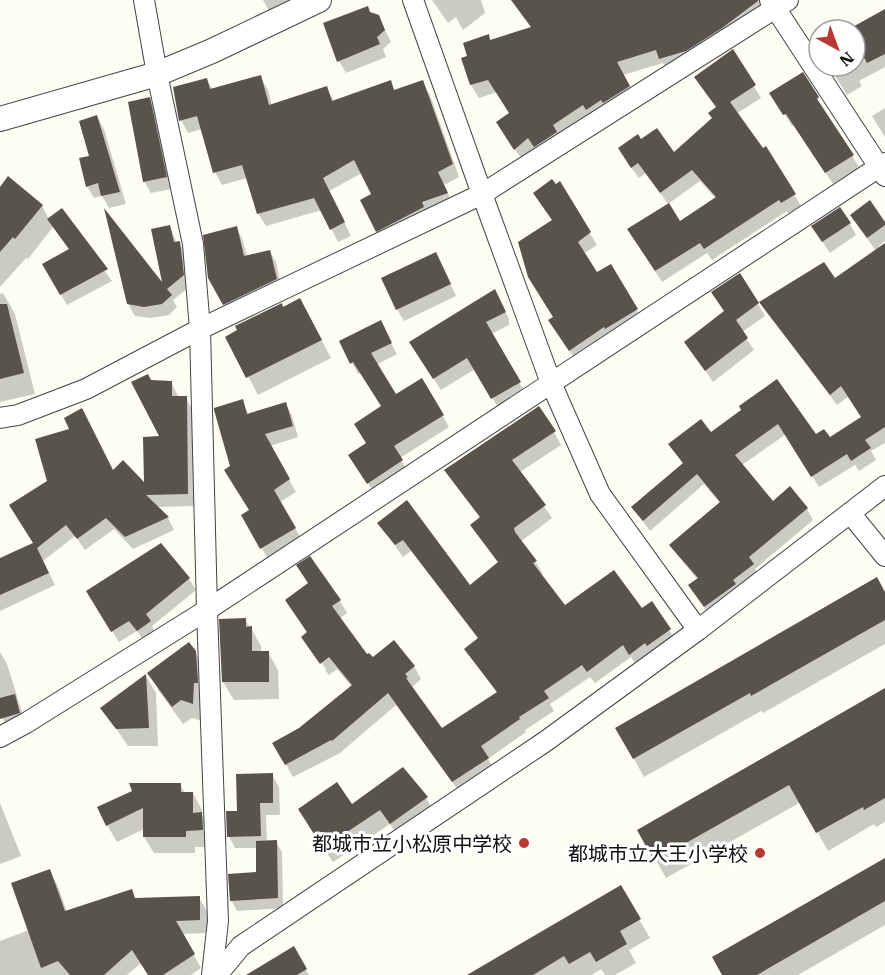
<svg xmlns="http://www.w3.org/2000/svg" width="885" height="975" viewBox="0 0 885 975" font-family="'IBM Plex Serif','Noto Sans JP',serif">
  <rect width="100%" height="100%" fill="#fefdf4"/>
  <!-- shadow -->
  <g fill="#0003">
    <path d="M263,0H313L273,18Z"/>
    <path d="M432,0H481L485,13L463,30L456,17L448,23Z"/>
    <path d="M511,0H786L668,71L663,63L623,75L636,99L523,161L505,135L511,113L497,92L479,98L471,85L463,59L469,57L488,36L491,41L532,28Z"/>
    <path d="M885,11V67L859,81L862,86L847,95L829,66H855V30H850Z"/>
    <path d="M370,13L378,16L391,42L383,49L386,57L346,73L339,61Z"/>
    <path d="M825,25L829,30H819V42L813,32Z"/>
    <path d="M732,51L761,98L736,114L763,150L766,148L801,206L788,214L787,211L712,260L707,253L662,282L636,241L679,224L716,199L700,181L668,204L646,173L639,178L626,161L641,141L674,154L713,119L717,108L696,77Z"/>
    <path d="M802,74L859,167L833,184L794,125L792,126L771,93Z"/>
    <path d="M260,77L268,90L272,106L326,88L334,101L390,82L395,91L422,82L430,95L459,177L444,185L454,206L384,244L377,231L373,195L362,173L329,191L351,236L338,242L322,210L266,226L258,213L247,178L222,185L215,172L202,129L188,133L181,120L206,79L213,90Z"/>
    <path d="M149,99L156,111L172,189L151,193L144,181Z"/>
    <path d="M885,108V137L872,116Z"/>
    <path d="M97,117L104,129L126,204L109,208L102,196L94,198L87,186Z"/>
    <path d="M559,183L597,245L583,254L596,275L610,266L643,321L577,362L557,332L554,317L553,221L535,194Z"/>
    <path d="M0,189L42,206L49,219L62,210L112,281L67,305L44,265L70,251L53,227L28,259L26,258L0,287Z"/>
    <path d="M850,224L856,235L830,253L820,238Z"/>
    <path d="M885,224V241L879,246L885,254V443L871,451L876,460L859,471L855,465L819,487L786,434L742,465L773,503L807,509L813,520L755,569L759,576L711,617L697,596L698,580L678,556L671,545L721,504L704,484L650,531L633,508L683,464L670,445L711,434L743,410L829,440L862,418L849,396L837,405L761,303L834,281L876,251L859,227Z"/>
    <path d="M170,227L177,243H179L186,254L189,287L173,300L177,307L169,315L151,318L135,316L128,304L164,287Z"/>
    <path d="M236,228L242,238L247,257L270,251L276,262L282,290L230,314L209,278Z"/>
    <path d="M442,266L456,296L404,321L397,309Z"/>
    <path d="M3,293L15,314L35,394L0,402V294Z"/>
    <path d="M501,303L509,319V325L491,334L526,394L499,409L475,369L441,390L418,354Z"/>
    <path d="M758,304L765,316L742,332L754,350L713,382L686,342Z"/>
    <path d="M283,308L310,318L331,358L258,395L227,337Z"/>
    <path d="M386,334L397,354L376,365L396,396L422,380L449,427L400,458L408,472L375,494L357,467L383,407L361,373L358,374L341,342Z"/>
    <path d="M151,382H171L179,398H186L193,411L195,506L156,507L168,518L174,530L133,549L114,529L85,550L75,536L43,561L55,585L0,611V559L34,544L113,471L146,486L161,438Z"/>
    <path d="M242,401L249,415L286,404L292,416L298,437L270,446L296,492L280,502L302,540L268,559L243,516L250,511L232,467Z"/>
    <path d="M554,432L561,445L520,472L552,518L520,542L535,561L543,574L540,576L565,607L641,610L651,603L677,642L637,666L631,657L595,683L590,677L550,704L554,711L525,730L526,732L488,759L495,771L461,794L396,705L340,753L293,777L274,743L299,730L352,687L337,669L329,675L325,670L326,669L303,638L308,634L294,613L340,601L347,613L339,619L367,657L372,659L414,666L421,679L412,687L442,730L498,694L466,649L479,639L411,551L403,557L379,523L470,587L498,563L472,525L481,519L454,483Z"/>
    <path d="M161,545L189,579L196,590L152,626L156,633L144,641L137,631L119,642L94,603Z"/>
    <path d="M885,595V644L763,713L761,711L644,777L617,728Z"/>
    <path d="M221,620H245L251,628L261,646V652H268L278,670L279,699L234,700L223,682Z"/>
    <path d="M0,652L7,664L26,725L9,731L0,713Z"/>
    <path d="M195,652L206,671L203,721L192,718L183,724L159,691L149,673Z"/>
    <path d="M146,676L156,693L158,746H128L102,708Z"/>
    <path d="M885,690V822L876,827L874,824L828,851L801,802L666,878L639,830Z"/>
    <path d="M403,769L426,798L435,813L400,839L390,824L333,862L308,825L351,806Z"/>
    <path d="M272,775L279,787L280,815H266L267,842H276L282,852L283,908L237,911L232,901L230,876L258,874L257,848H235L229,836L238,813Z"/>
    <path d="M180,785L185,793H193L202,810V816L211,831L212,847H195V853H154L144,837V829L117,842L107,825Z"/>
    <path d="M0,803L21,856L0,864Z"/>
    <path d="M885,859V925L798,975H724Z"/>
    <path d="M49,871L57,884L67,912L131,891L136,900L199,898L207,911V933L182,934L201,968L191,975H149L141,963L127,975H0V941L29,930Z"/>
    <path d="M620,887L650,938L629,950L636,963L615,975H605L601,969L592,975H470Z"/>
    <path d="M293,949L309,975H250Z"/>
  </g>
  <!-- building -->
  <g fill="#58534d">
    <path d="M511,0H758V1L722,28L686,51L659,59L656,50L617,62L630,86L603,103L601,100L586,110L583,105L553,125L557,132L534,147L528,138L514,150L496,122L509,113L488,80L470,85L461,58L467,56L463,43L489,34L490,40L531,27Z"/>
    <path d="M368,6L370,12L379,15L385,30L377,37L380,44L337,62L323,23Z"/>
    <path d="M885,9V54L867,63L855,40V30L849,29Z"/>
    <path d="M733,49L756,85L730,102L763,148L766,146L796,194L781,203L779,200L704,249L700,243L655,271L627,229L669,203L680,221L716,197L692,170L660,193L638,163L631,168L618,148L638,134L641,139L657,128L674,152L712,118L708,113L716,107L694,77Z"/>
    <path d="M803,72L819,97L817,99L854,155L825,173L786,114L783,115L769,93Z"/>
    <path d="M261,75L269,105L327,86L332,101L391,80L394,90L423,80L453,164L438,172L448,193L422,202L424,207L376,232L360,200L371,194L354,160L323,178L345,222L330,230L314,198L257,214L242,165L213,173L197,116L179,121L173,87L207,78L210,89Z"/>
    <path d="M150,97L167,177L143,182L128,102Z"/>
    <path d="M97,115L120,192L101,196L98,183L86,187L79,158L89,156L79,121Z"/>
    <path d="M8,176L43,205L15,239L13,237L0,252V187Z"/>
    <path d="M552,179L556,184L560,181L591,232L578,242L597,272L611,264L638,309L605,329L604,327L569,351L548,320L553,317L528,277L518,242L552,220L533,193Z"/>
    <path d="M870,200L885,222V225L867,238L850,215Z"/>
    <path d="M840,207L851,223L822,242L811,226Z"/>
    <path d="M62,208L108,269L60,295L42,264L69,249L47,219Z"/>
    <path d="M104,208L162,282L151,229L170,225L174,242L180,241L184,275L167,289L172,295L162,304L144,307L127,304Z"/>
    <path d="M237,226L244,256L270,250L277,279L223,305L208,278L203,235Z"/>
    <path d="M885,243V427L865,440L871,448L851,461L847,454L811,477L778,424L735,455L773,501L790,486L808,508L749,557L754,564L733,580L736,584L704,607L688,585L698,578L669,545L720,502L697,474L643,521L631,507L683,463L668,444L701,419L711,432L741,410L739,406L777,379L816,434L824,429L830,437L861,417L841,386L830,395L759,302L824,262L835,278Z"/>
    <path d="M436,252L451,284L396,310L381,278Z"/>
    <path d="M740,273L759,303L736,320L748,338L705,371L684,342L724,311L711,292Z"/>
    <path d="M495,289L506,312L486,322L521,382L491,399L467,358L433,379L409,342Z"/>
    <path d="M300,298L322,340L246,378L225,337L237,330L235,326L282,303L283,307Z"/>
    <path d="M0,304H7L24,373L0,379Z"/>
    <path d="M381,320L392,343L371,353L396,394L422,378L444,415L394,446L403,460L367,484L348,455L366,443L354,424L381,406L353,362L350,364L339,341Z"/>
    <path d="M148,374L151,380L172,381V396H187L188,494L146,495L169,517L125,537L106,518L77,539L66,525L37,548L49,573L0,595V558L33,543L9,505L47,481L35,439L69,429L64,418L82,408L113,470L123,460L144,482L143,437L159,436L131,382Z"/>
    <path d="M243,399L247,414L286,402L293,426L265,434L290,479L274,490L296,528L260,549L241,515L249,510L224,470L230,466L214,410V408Z"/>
    <path d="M539,406L556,431L512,460L546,505L514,528L515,532L537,561L533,563L565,605L614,570L642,608L652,601L671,629L647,646L645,643L629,655L623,645L587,672L582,665L544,691L549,698L519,717L520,719L481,746L489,758L452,782L388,693L332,741L331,740L285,765L272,743L299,728L352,685L329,657L320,664L301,637L307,632L285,600L308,583L296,565L310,556L341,600L332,606L367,654L369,653L373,657L394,640L415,666L405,674L408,677L406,678L442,728L497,692L464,649L478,638L403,540L395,545L377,523L407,500L470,585L498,562L470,525L480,517L444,470Z"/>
    <path d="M161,543L190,578L146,614L151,621L137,631L129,621L111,632L86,591Z"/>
    <path d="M877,577L885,592V620L751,696L750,693L633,759L615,728Z"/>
    <path d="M246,618V627L252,626V651H269V682H222L219,619Z"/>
    <path d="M189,642L196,651L198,683H194L193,704L181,700L172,707L147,673Z"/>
    <path d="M146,674L149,728L116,729L100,708Z"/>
    <path d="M885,688V798L864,810L863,807L816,833L789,785L654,861L637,830Z"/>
    <path d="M15,694L20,713L0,719V698Z"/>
    <path d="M403,767L428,797L390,824L380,810L323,848L298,809L337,782L352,804Z"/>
    <path d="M273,773V803H260L261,836L227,837L226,811H237L236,774Z"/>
    <path d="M129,783H181V792H193V813L202,812L203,830L186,831V837H143V808L106,826L97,807L132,791Z"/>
    <path d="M277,840L278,898L230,901L228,874L256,872V841Z"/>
    <path d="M885,858V901L757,975H722L712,957Z"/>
    <path d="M50,869L65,911L132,889L135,898L200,896V920L176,921L195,954L163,975H148L132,950L104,975H70L58,961L41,968L11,883Z"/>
    <path d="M621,885L641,919L620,931L627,944L596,962L590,952L569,964L564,956L533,975H467Z"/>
    <path d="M294,946L307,969L297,975H246Z"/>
  </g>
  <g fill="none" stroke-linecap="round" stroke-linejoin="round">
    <!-- minor casing -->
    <g stroke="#434343" stroke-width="22">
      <g id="minor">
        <path d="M144,0L157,74L193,244L200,329L207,610L218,921L212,975"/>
        <path d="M413,0L482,194L551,383L600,494L698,630"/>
        <path d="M770,0L885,176"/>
        <path d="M0,418L18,415L86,389L200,329L482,194L788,0"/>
        <path d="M850,513L885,556"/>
        <path d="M0,737L26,723L207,610L885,163"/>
        <path d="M217,975L241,946L546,741L698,630L885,486"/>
      </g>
    </g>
    <!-- tertiary casing -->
    <g stroke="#434343" stroke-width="26">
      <path id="tertiary" d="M0,119L157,74L212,51L319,0"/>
    </g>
    <!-- minor -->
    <use href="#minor" stroke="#fff" stroke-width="20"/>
    <!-- tertiary -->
    <use href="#tertiary" stroke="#fff" stroke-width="24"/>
  </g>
  <!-- markers -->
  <g fill="#b73931" stroke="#fff" stroke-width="2">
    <circle cx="524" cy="843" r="6"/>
    <circle cx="760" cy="853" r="6"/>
  </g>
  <g text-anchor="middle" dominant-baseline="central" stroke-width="6" stroke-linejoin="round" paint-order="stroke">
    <!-- poi labels -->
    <g font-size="20" fill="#101010" stroke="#fff" text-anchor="end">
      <text x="512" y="843">都城市立小松原中学校</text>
      <text x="748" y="853">都城市立大王小学校</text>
    </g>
  </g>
  <!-- north arrow -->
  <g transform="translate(837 48) rotate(139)"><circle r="28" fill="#ffffff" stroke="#9f9f9f" stroke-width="1.5"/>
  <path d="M0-4.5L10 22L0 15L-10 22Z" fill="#b73931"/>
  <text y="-9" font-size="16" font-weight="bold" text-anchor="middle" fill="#101010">N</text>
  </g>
</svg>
